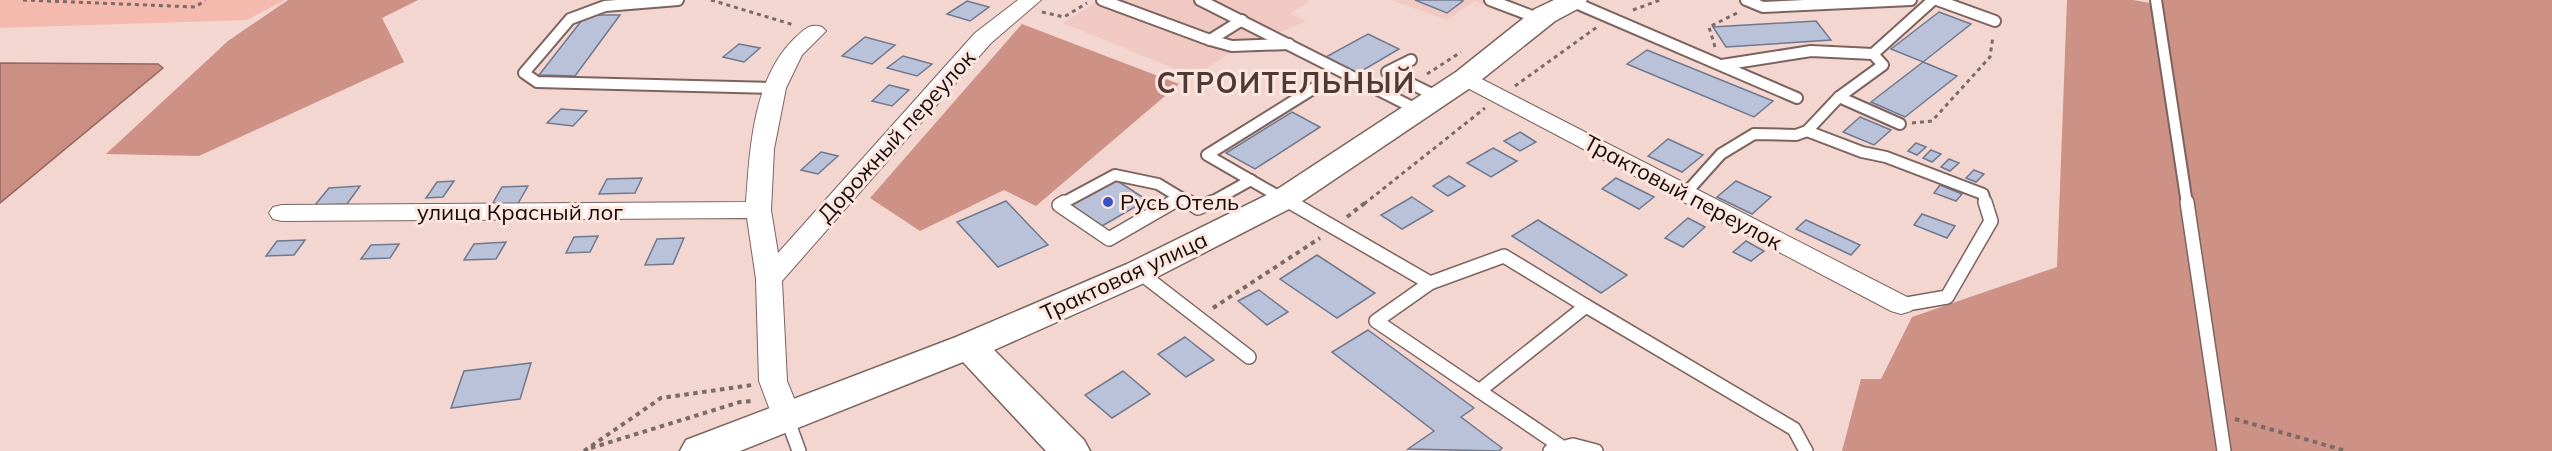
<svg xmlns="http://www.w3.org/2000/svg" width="2552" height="451" viewBox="0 0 2552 451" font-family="Mulish,sans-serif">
  <rect width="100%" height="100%" fill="#f4d6d0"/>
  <!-- built -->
  <g fill="#f0cac2">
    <path d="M1099,0H1311L1290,14L1306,21L1230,53L1194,77L1063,23Z"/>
    <path d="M1391,0H1516L1498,12L1475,1L1447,20Z"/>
  </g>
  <!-- green -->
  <path fill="#f4baae" d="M0,0H285L247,20L0,28Z"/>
  <!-- forest -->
  <g fill="#cd9185">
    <path d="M288,0H418L382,18L404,62L199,156L106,154L228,41Z"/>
    <path d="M2067,0H2133L2162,5L2161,0H2552V451H1842L1861,379H1881L1912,317L2057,267Z"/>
    <path d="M1022,24L1179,84L1036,206L1004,190L920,231L870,198Z"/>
  </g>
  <!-- water -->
  <path fill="#cb8e82" stroke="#94675e" stroke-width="1.5" d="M0,63L158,64L163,68L0,203Z"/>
  <!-- building -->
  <g fill="#b9c2d9" stroke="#70788e" stroke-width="1.5">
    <path d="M1415,0H1460L1463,1L1447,13Z"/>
    <path d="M967,1L989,7L970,21L947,14Z"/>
    <path d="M1939,12L1971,24L1923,62L1891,49Z"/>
    <path d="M586,15H620L575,76L539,75Z"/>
    <path d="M1816,21L1831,40L1726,47L1713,27Z"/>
    <path d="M1368,34L1399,49L1355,75L1324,58Z"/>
    <path d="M865,37L895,45L872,64L842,56Z"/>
    <path d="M739,44L760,48L744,62L723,57Z"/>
    <path d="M1647,50L1773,101L1754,117L1627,64Z"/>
    <path d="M903,56L932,64L917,76L887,68Z"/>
    <path d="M1923,62L1957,76L1905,117L1871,102Z"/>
    <path d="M889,85L909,90L892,106L872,101Z"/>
    <path d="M561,109L587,111L573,126L547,123Z"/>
    <path d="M1292,112L1320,127L1255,169L1226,153Z"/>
    <path d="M1860,117L1891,130L1874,145L1843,132Z"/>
    <path d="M1520,132L1536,142L1520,151L1504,141Z"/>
    <path d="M1668,139L1703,155L1682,172L1648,156Z"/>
    <path d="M1916,143L1926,147L1917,155L1908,151Z"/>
    <path d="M1493,148L1517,161L1491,177L1467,163Z"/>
    <path d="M1931,150L1941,154L1932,162L1923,158Z"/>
    <path d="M821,152L838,156L818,174L801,170Z"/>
    <path d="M1949,159L1959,163L1950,171L1941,167Z"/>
    <path d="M1974,170L1984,174L1976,182L1966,178Z"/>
    <path d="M1449,176L1465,186L1448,196L1433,186Z"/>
    <path d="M642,178L635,193L599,194L607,179Z"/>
    <path d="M1616,178L1654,197L1639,209L1602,189Z"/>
    <path d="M1116,180L1147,200L1102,226L1072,205Z"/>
    <path d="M454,181L443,197L426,198L437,182Z"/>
    <path d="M1736,181L1771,197L1752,214L1717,197Z"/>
    <path d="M1940,185L1962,194L1956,201L1934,193Z"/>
    <path d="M360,186L347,204L315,205L329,188Z"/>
    <path d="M528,186L516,207L490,208L502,187Z"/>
    <path d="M1412,197L1433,211L1402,229L1381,215Z"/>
    <path d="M1006,201L1048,245L998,267L957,222Z"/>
    <path d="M1922,214L1955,226L1947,238L1914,225Z"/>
    <path d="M1688,218L1705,227L1683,247L1665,238Z"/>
    <path d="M1538,220L1627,275L1601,293L1512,236Z"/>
    <path d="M1806,220L1860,245L1851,255L1796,229Z"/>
    <path d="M598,236L590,252L566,253L574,237Z"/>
    <path d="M684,238L673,264L645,265L657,239Z"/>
    <path d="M305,240L294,255L266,256L277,241Z"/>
    <path d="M1746,241L1764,251L1751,261L1733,252Z"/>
    <path d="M506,242L496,259L464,260L474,244Z"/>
    <path d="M399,244L390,258L361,259L371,245Z"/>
    <path d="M1317,255L1375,293L1337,318L1280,279Z"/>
    <path d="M1259,290L1288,312L1267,325L1238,301Z"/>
    <path d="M1368,330L1474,408L1461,417L1502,448L1499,451L1408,449L1434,431L1332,352Z"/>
    <path d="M1185,337L1214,360L1186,377L1158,354Z"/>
    <path d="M531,363L520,399L451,408L464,371Z"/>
    <path d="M1123,371L1150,394L1112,418L1085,395Z"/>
  </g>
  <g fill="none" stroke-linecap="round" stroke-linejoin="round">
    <!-- service-far1 casing -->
    <g stroke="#7d635e" stroke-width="14">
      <g id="service-far1">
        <path d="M678,0L605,6L570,19L524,73L537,82L775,88"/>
        <path d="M1102,0L1210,40L1242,20"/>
        <path d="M1200,0L1418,110"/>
        <path d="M1490,0L1540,19"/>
        <path d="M1746,0L1763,7L1911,0"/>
        <path d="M1937,0L1995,21"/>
        <path d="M2156,0L2187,204"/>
        <path d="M1571,1L1797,98"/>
        <path d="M1210,40L1232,46L1289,44"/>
        <path d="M1411,60L1387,72L1438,97"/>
        <path d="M1722,65L1811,51L1873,54"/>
        <path d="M1839,97L1900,124"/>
        <path d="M1807,131L1862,152L1886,157L1983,194L1986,204"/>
        <path d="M1685,194L1721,154L1754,134L1796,135L1807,131L1839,97L1883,65L1873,54L1933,0"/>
        <path d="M1061,204L1115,175L1158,184L1191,204"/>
        <path d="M1171,204L1181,198"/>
        <path d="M1208,204L1251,180"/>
        <path d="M1292,204L1207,155L1316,87"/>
      </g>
    </g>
    <!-- service casing -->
    <g stroke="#7d635e" stroke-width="16">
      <g id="service">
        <path d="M1064,202L1059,205L1109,239L1173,202"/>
        <path d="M1189,202L1198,208L1212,202"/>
        <path d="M1290,202L1430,283L1376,321L1559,445"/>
        <path d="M2187,202L2224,451"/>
        <path d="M1139,272L1249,357"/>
        <path d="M1430,283L1504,256L1586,306L1479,391"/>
        <path d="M1901,305L1947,297L1991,221L1985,202"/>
        <path d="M1586,306L1794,429L1806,451"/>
        <path d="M787,418L799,451"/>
        <path d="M1550,451L1573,445L1596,451"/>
      </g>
    </g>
    <!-- minor casing -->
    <g stroke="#7d635e" stroke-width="2">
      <g id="minor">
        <path d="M1018,0H1041L991,43L782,281L787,381L802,418L798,426L787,429L776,426L759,381L756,279L747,218L282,221L273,219L269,213L273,207L282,205L746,202C750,148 753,78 795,38C804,30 809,23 822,27L826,31L802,55L786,88L774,149L771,210L778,253L975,33Z"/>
        <path d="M1466,71L1911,299L1915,305L1911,311L1901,314L1891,311L1458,83L1455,78L1458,73Z"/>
      </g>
    </g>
    <!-- secondary casing -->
    <g stroke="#7d635e" stroke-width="3">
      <path id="secondary" d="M1554,0H1587L1583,6L1555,21L1476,84L1295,206L1151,280L994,350L1084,440L1090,451H1046L963,362L740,451H680L686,440L956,337L1127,264L1273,192L1456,72L1535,9Z"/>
    </g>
    <!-- path-far1 -->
    <g stroke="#7c6a66" stroke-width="3" stroke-dasharray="4 4" stroke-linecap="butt">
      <path d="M23,0L196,7L205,0"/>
      <path d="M711,0L794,25"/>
      <path d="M1633,10L1660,0"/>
      <path d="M1042,12L1064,17L1087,3"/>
      <path d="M1715,47L1709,27L1737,13"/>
      <path d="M1427,74L1461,52"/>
      <path d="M1515,86L1597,27"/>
      <path d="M1912,123L1932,121L1990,57L1993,36"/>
      <path d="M1364,204L1485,108"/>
    </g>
    <!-- path -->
    <g stroke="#7c6a66" stroke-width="4" stroke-dasharray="4.5 4.5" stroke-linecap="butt">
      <path d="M1347,217L1366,202"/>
      <path d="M1213,308L1320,238"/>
      <path d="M2235,419L2346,451"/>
      <path d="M591,448L740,402L754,401"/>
      <path d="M584,451L661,398L752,385"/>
    </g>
    <!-- service-far1 -->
    <use href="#service-far1" stroke="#fff" stroke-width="10"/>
    <!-- service -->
    <use href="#service" stroke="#fff" stroke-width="13"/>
    <!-- minor -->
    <use href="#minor" fill="#fff" fill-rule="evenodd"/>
    <!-- secondary -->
    <use href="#secondary" fill="#fff" fill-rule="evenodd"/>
  </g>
  <!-- markers -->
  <circle fill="#3b52c5" stroke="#fde5e0" stroke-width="2" cx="1108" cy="202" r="6"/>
  <g text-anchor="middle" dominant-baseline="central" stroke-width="6" stroke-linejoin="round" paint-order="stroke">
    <!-- street labels -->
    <g font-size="22" fill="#150c0a" stroke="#fde5e0">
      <text transform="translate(896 136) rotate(-48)">Дорожный переулок</text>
      <text transform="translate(1683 192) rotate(28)">Трактовый переулок</text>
      <text x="520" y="212">улица Красный лог</text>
      <text transform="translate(1124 276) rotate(-25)">Трактовая улица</text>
    </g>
    <!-- poi labels -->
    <g font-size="22" fill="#150c0a" stroke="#fde5e0" text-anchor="start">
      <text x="1120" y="202">Русь Отель</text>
    </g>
    <!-- district labels -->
    <g font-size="28" font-weight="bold" letter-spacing="1.5" fill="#513935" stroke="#fde5e0">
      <text x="1286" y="82">СТРОИТЕЛЬНЫЙ</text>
    </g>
  </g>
</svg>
